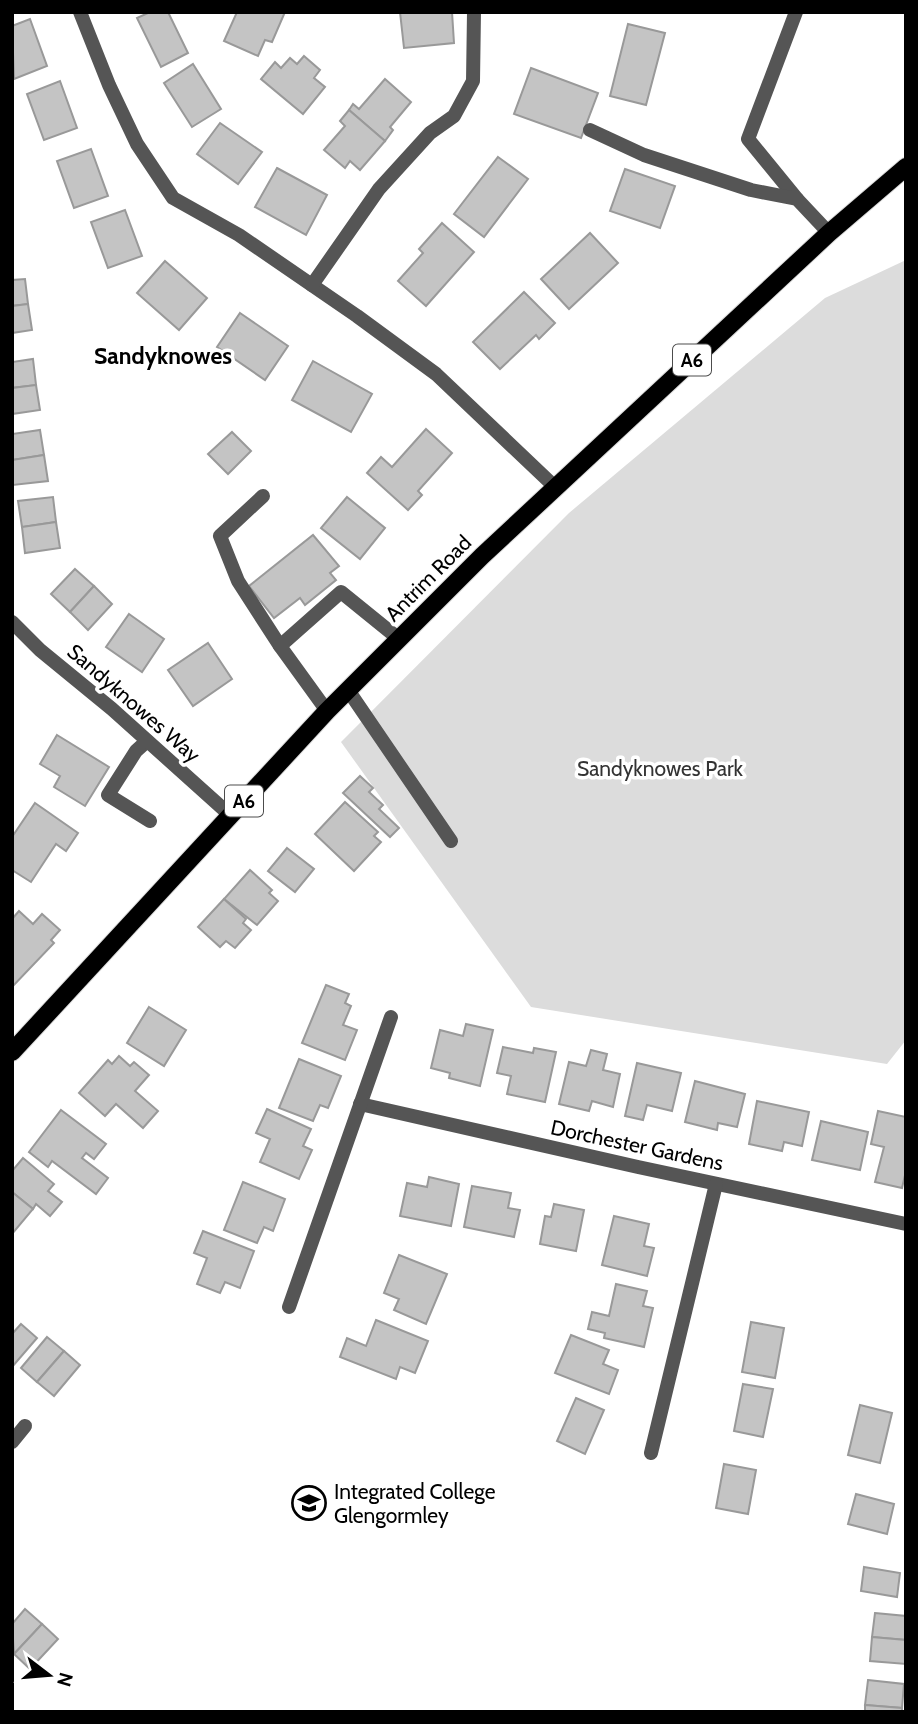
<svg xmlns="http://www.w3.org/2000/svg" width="918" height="1724" viewBox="0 0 918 1724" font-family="Cabin,sans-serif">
  <rect width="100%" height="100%" fill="#fff"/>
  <!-- green -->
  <path fill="#dcdcdc" d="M906,260V1040L887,1064L531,1007L341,742L569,513L825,298Z"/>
  <!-- building -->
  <g fill="#c4c4c4" stroke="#999" stroke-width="2">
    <path d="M150,12H168L188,53L161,67L137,18Z"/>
    <path d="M237,12H285L272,42L265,40L258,56L224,41Z"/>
    <path d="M400,12H452L454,43L404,48Z"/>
    <path d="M30,19L47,66L14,79L12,26Z"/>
    <path d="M628,24L665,33L646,105L610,96Z"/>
    <path d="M304,56L320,70L314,78L325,87L303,114L261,79L275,62L281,68L290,58L297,64Z"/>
    <path d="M193,64L221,109L192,127L164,83Z"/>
    <path d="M531,68L598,93L581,138L514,114Z"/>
    <path d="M385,79L411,102L390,127L393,130L385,141L349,110L353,104L359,109Z"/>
    <path d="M60,81L77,128L44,140L27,94Z"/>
    <path d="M349,110L385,141L360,170L350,161L345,168L324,150L345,126L340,121Z"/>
    <path d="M220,123L262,152L238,184L197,154Z"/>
    <path d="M91,149L108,196L74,208L57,161Z"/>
    <path d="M498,157L528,179L484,237L454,214Z"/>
    <path d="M277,168L327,195L306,235L255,207Z"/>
    <path d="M625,169L675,186L660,228L610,211Z"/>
    <path d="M125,210L142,256L108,268L91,222Z"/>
    <path d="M442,223L474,252L426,306L398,281L423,253L419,249Z"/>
    <path d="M590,233L618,263L569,309L541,279Z"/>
    <path d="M165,261L207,298L179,330L137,293Z"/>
    <path d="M25,279L28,304L12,306V280Z"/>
    <path d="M524,292L555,323L539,339L536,335L500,369L473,342Z"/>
    <path d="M28,304L32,330L12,333V306Z"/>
    <path d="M240,313L288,346L265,380L217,347Z"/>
    <path d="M33,359L36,385L12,388V362Z"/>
    <path d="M313,361L372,394L351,432L292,400Z"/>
    <path d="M36,385L40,410L12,414V388Z"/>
    <path d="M426,429L452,453L418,491L422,495L408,510L367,473L381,457L392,467Z"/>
    <path d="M40,430L44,455L12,460V434Z"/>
    <path d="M232,432L251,451L228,474L208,454Z"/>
    <path d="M44,455L48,481L13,485L12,460Z"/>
    <path d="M53,497L56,522L22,527L18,501Z"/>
    <path d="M347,497L385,528L360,559L321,528Z"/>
    <path d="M56,522L60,548L25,553L22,527Z"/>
    <path d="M313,535L339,566L330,573L336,580L305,605L300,598L274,618L249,586Z"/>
    <path d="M75,569L94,586L70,612L51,594Z"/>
    <path d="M94,586L112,604L88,630L70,612Z"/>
    <path d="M129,614L164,639L142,672L106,647Z"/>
    <path d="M208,643L232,679L193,706L168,670Z"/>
    <path d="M57,735L109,767L85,806L54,787L60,776L40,764Z"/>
    <path d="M360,776L373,788L369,792L383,805L379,809L399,828L390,837L343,793Z"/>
    <path d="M345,802L378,832L374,836L381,842L354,871L315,834Z"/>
    <path d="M35,803L78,833L66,851L56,844L31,882L12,870V837Z"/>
    <path d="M287,848L314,869L295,892L268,871Z"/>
    <path d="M250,870L272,890L269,893L278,901L257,925L224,899Z"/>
    <path d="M224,899L246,919L243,923L251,930L235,948L226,941L220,947L198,927Z"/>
    <path d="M19,911L33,924L42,914L60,930L51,940L54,943L12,987V919Z"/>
    <path d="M326,985L349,994L345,1003L351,1006L343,1025L357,1030L345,1060L302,1043Z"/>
    <path d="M149,1007L186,1030L164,1066L127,1043Z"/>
    <path d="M466,1024L493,1030L480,1086L449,1078L450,1073L431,1068L440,1030L463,1036Z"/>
    <path d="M503,1047L533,1053L534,1048L556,1052L545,1102L507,1094L511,1076L497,1073Z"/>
    <path d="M591,1050L607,1054L603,1070L620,1074L613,1107L592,1101L589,1111L559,1104L569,1062L586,1066Z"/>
    <path d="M119,1056L130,1066L134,1062L149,1075L135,1091L158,1111L143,1128L116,1104L105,1116L79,1093L108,1060L112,1064Z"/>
    <path d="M299,1059L341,1076L328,1108L320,1105L313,1121L279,1108Z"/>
    <path d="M637,1063L681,1073L672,1111L647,1105L643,1120L625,1116Z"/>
    <path d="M695,1081L745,1094L737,1127L718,1123L717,1130L685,1122Z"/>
    <path d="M757,1101L809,1112L802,1146L784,1142L782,1151L749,1144Z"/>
    <path d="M267,1109L311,1129L303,1146L312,1150L299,1179L260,1162L270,1139L256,1133Z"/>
    <path d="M61,1110L106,1144L94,1159L86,1153L82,1158L108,1178L96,1194L52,1161L48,1167L29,1152Z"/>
    <path d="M878,1111L906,1117V1171L902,1188L875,1182L884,1147L871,1144Z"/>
    <path d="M821,1121L868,1132L860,1170L812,1160Z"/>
    <path d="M23,1158L54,1184L48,1191L62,1202L50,1216L36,1204L33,1209L12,1192V1171Z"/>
    <path d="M429,1177L459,1184L451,1226L400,1216L407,1183L427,1187Z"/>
    <path d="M243,1182L285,1199L273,1231L264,1227L257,1243L224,1230Z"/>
    <path d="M472,1186L511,1193L508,1208L520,1210L514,1237L464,1227Z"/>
    <path d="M12,1192L33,1209L12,1234Z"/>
    <path d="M554,1204L584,1210L576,1251L540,1244L545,1216L551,1217Z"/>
    <path d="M614,1216L649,1224L644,1246L654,1248L647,1276L602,1265Z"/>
    <path d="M203,1231L254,1251L240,1288L225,1282L220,1293L197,1284L207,1258L194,1253Z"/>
    <path d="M399,1255L447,1274L426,1324L394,1310L399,1299L384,1293Z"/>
    <path d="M616,1284L647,1291L643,1306L653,1308L644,1347L604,1338L605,1333L588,1329L592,1312L609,1316Z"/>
    <path d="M376,1320L428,1341L415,1373L400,1367L396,1379L340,1357L347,1338L366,1346Z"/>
    <path d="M751,1322L784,1328L775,1378L742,1372Z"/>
    <path d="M21,1324L37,1338L12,1367V1334Z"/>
    <path d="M571,1335L609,1350L603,1364L618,1370L609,1394L555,1373Z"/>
    <path d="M47,1337L64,1351L37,1382L21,1368Z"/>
    <path d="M64,1351L80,1365L54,1396L37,1382Z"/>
    <path d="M743,1384L773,1389L763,1437L734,1431Z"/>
    <path d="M576,1398L604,1410L585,1454L557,1441Z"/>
    <path d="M860,1405L892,1413L880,1463L848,1455Z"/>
    <path d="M724,1464L756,1470L748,1514L716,1508Z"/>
    <path d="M856,1494L894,1504L887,1534L848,1524Z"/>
    <path d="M864,1567L900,1573L897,1597L861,1591Z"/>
    <path d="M25,1609L42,1624L14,1654L12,1624Z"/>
    <path d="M875,1613L906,1616V1640L872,1637Z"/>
    <path d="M42,1624L58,1639L30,1669L14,1654Z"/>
    <path d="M872,1637L906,1640V1664L870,1661Z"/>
    <path d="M868,1680L904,1684L902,1708L865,1705Z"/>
    <path d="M865,1705L902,1708V1712H865Z"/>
  </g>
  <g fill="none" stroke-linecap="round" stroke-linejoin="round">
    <!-- primary casing -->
    <g stroke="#dbdbdb" stroke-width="20">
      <path id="primary" d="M12,1052L327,711L482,556L829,233L906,167"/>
    </g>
    <!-- service -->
    <g stroke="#555" stroke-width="14">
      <path d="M796,12L748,139L797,199"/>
      <path d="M590,130L644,155L751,190L797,199L829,233"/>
      <path d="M263,496L220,536L238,581L280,646"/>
      <path d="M348,690L451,841"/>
      <path d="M327,711L280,646L341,592L399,639"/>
      <path d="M147,741L136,751L108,795L150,821"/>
    </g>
    <!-- minor -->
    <g stroke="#555" stroke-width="14">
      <path d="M80,12L109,85L137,144L173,198L239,235L357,316L436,374L555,487"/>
      <path d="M312,285L379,189L430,133L454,116L473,81L474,12"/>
      <path d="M12,622L40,650L112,709L230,815"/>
      <path d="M360,1104L638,1167L906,1224"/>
      <path d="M289,1307L391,1017"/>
      <path d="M12,1442L25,1426"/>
      <path d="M651,1453L716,1184"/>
    </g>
    <!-- primary -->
    <use href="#primary" stroke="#000" stroke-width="18"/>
  </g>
  <!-- icons -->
  <defs>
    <g id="school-ring" transform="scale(1.75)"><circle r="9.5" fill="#fff" stroke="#000" stroke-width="1.5"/><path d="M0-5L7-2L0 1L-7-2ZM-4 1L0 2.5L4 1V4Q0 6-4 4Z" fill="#000"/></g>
  </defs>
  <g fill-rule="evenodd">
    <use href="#school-ring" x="309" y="1503"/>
  </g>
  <g text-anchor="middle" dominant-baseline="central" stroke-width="7" stroke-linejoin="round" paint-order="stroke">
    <!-- shield labels -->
    <g fill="#fff" stroke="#4c4c4c" stroke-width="2">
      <rect x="673" y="344.5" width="38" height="31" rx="5"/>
      <rect x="225" y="785.5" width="38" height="31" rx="5"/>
    </g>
    <g font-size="19" font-weight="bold" fill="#000">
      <text x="692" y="360">A6</text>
      <text x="244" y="801">A6</text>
    </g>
    <!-- street labels -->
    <g font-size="21" fill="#000" stroke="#fff">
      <text transform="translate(428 578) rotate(-45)">Antrim Road</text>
      <text transform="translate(134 703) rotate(41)">Sandyknowes Way</text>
      <text transform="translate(637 1145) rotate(12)">Dorchester Gardens</text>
    </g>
    <!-- park labels -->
    <g font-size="21" fill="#333" stroke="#fff">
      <text x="660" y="768">Sandyknowes Park</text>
    </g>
    <!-- poi labels -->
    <g font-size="21" fill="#000" stroke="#fff" text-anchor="start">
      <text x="334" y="1491">Integrated College<tspan x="334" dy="24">Glengormley</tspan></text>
    </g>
    <!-- neighbourhood labels -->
    <g font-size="23" font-weight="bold" fill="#000" stroke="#fff">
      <text x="163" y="356">Sandyknowes</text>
    </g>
  </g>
  <!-- border -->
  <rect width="918" height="1724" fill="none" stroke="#000000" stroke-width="28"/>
  <!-- north arrow -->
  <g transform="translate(49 1675) rotate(106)" stroke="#ffffff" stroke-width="5" paint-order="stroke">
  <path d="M0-5L12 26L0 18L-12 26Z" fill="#000000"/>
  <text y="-10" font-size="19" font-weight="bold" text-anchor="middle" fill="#000000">N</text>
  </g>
</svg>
